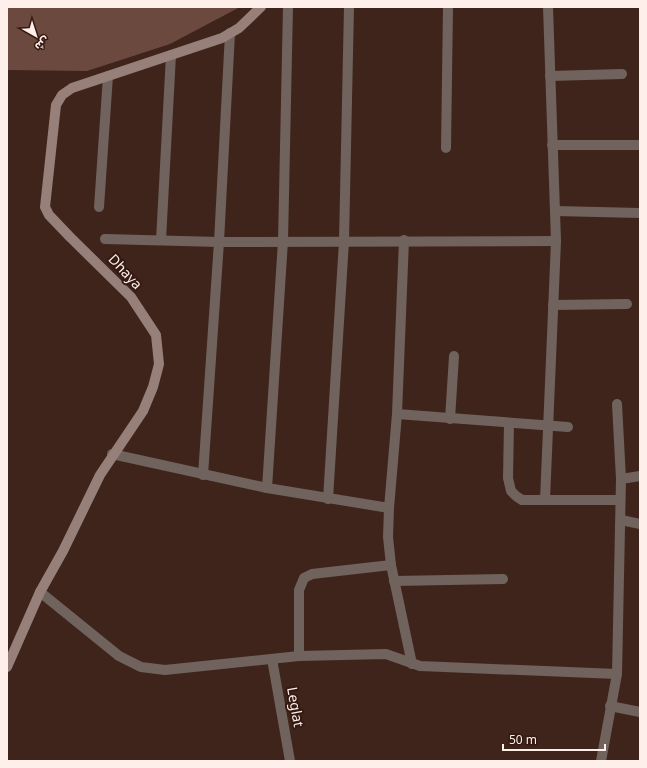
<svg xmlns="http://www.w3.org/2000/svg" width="647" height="768" viewBox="0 0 647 768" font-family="Georgia,'Noto Sans Arabic',serif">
  <rect width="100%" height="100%" fill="#3f241b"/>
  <!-- green -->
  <path fill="#6c493e" d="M7,7H240L170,44L87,71L7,70Z"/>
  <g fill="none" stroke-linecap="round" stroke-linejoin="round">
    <!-- street -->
    <g stroke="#70625d" stroke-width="10">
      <path d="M550,76L622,74"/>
      <path d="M552,145H640"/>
      <path d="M446,148L448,7"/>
      <path d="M99,207L108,76"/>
      <path d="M555,211L640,213"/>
      <path d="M105,239L219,242L556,241"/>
      <path d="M161,240L171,55"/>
      <path d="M404,240L397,414L389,508L388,537L391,565L412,664"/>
      <path d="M553,305L627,304"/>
      <path d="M617,404L621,479"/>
      <path d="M397,414L568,427"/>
      <path d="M450,419L454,356"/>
      <path d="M509,423L508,478L511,491L516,496L522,500H620"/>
      <path d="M112,454L267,488L389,508"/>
      <path d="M203,475L219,242L230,33"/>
      <path d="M267,488L283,241L288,7"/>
      <path d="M328,499L344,241L349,7"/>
      <path d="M545,500L556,241L548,7"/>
      <path d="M621,520L640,524"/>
      <path d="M394,581L503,579"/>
      <path d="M40,592L119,656L141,667L165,670L299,656L386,654L420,666L617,674"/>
      <path d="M299,656V590L304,578L312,574L391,565"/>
      <path d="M272,659L290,761"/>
      <path d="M610,706L640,712"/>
      <path d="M601,761L617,674L621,479L640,476"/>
    </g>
    <!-- secondary -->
    <path stroke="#968079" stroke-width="10" d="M7,667L40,592L63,551L100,475L143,411L153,387L159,364L156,335L131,297L70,237L49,215L45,207L56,105L62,95L72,88L222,38L239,28L261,7"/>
  </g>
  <g text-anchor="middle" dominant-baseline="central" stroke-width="4" stroke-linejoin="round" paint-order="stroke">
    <!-- street labels -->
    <g font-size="14" fill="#feefea" stroke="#341a12">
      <text transform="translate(125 272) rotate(47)">Dhaya</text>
      <text transform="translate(295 707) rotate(80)">Leglat</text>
    </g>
  </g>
  <!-- border -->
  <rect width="647" height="768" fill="none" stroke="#feefea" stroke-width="16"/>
  <!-- north arrow -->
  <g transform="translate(36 36) rotate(141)" stroke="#341a12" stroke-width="3" paint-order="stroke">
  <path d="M0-3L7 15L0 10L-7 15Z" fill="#feefea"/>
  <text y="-6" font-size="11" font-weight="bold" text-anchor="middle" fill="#feefea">ش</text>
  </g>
  <!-- scale -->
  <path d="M503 744v6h102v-6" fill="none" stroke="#feefea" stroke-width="2"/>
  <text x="509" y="744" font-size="12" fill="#feefea" stroke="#341a12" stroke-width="3" paint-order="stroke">50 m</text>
</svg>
